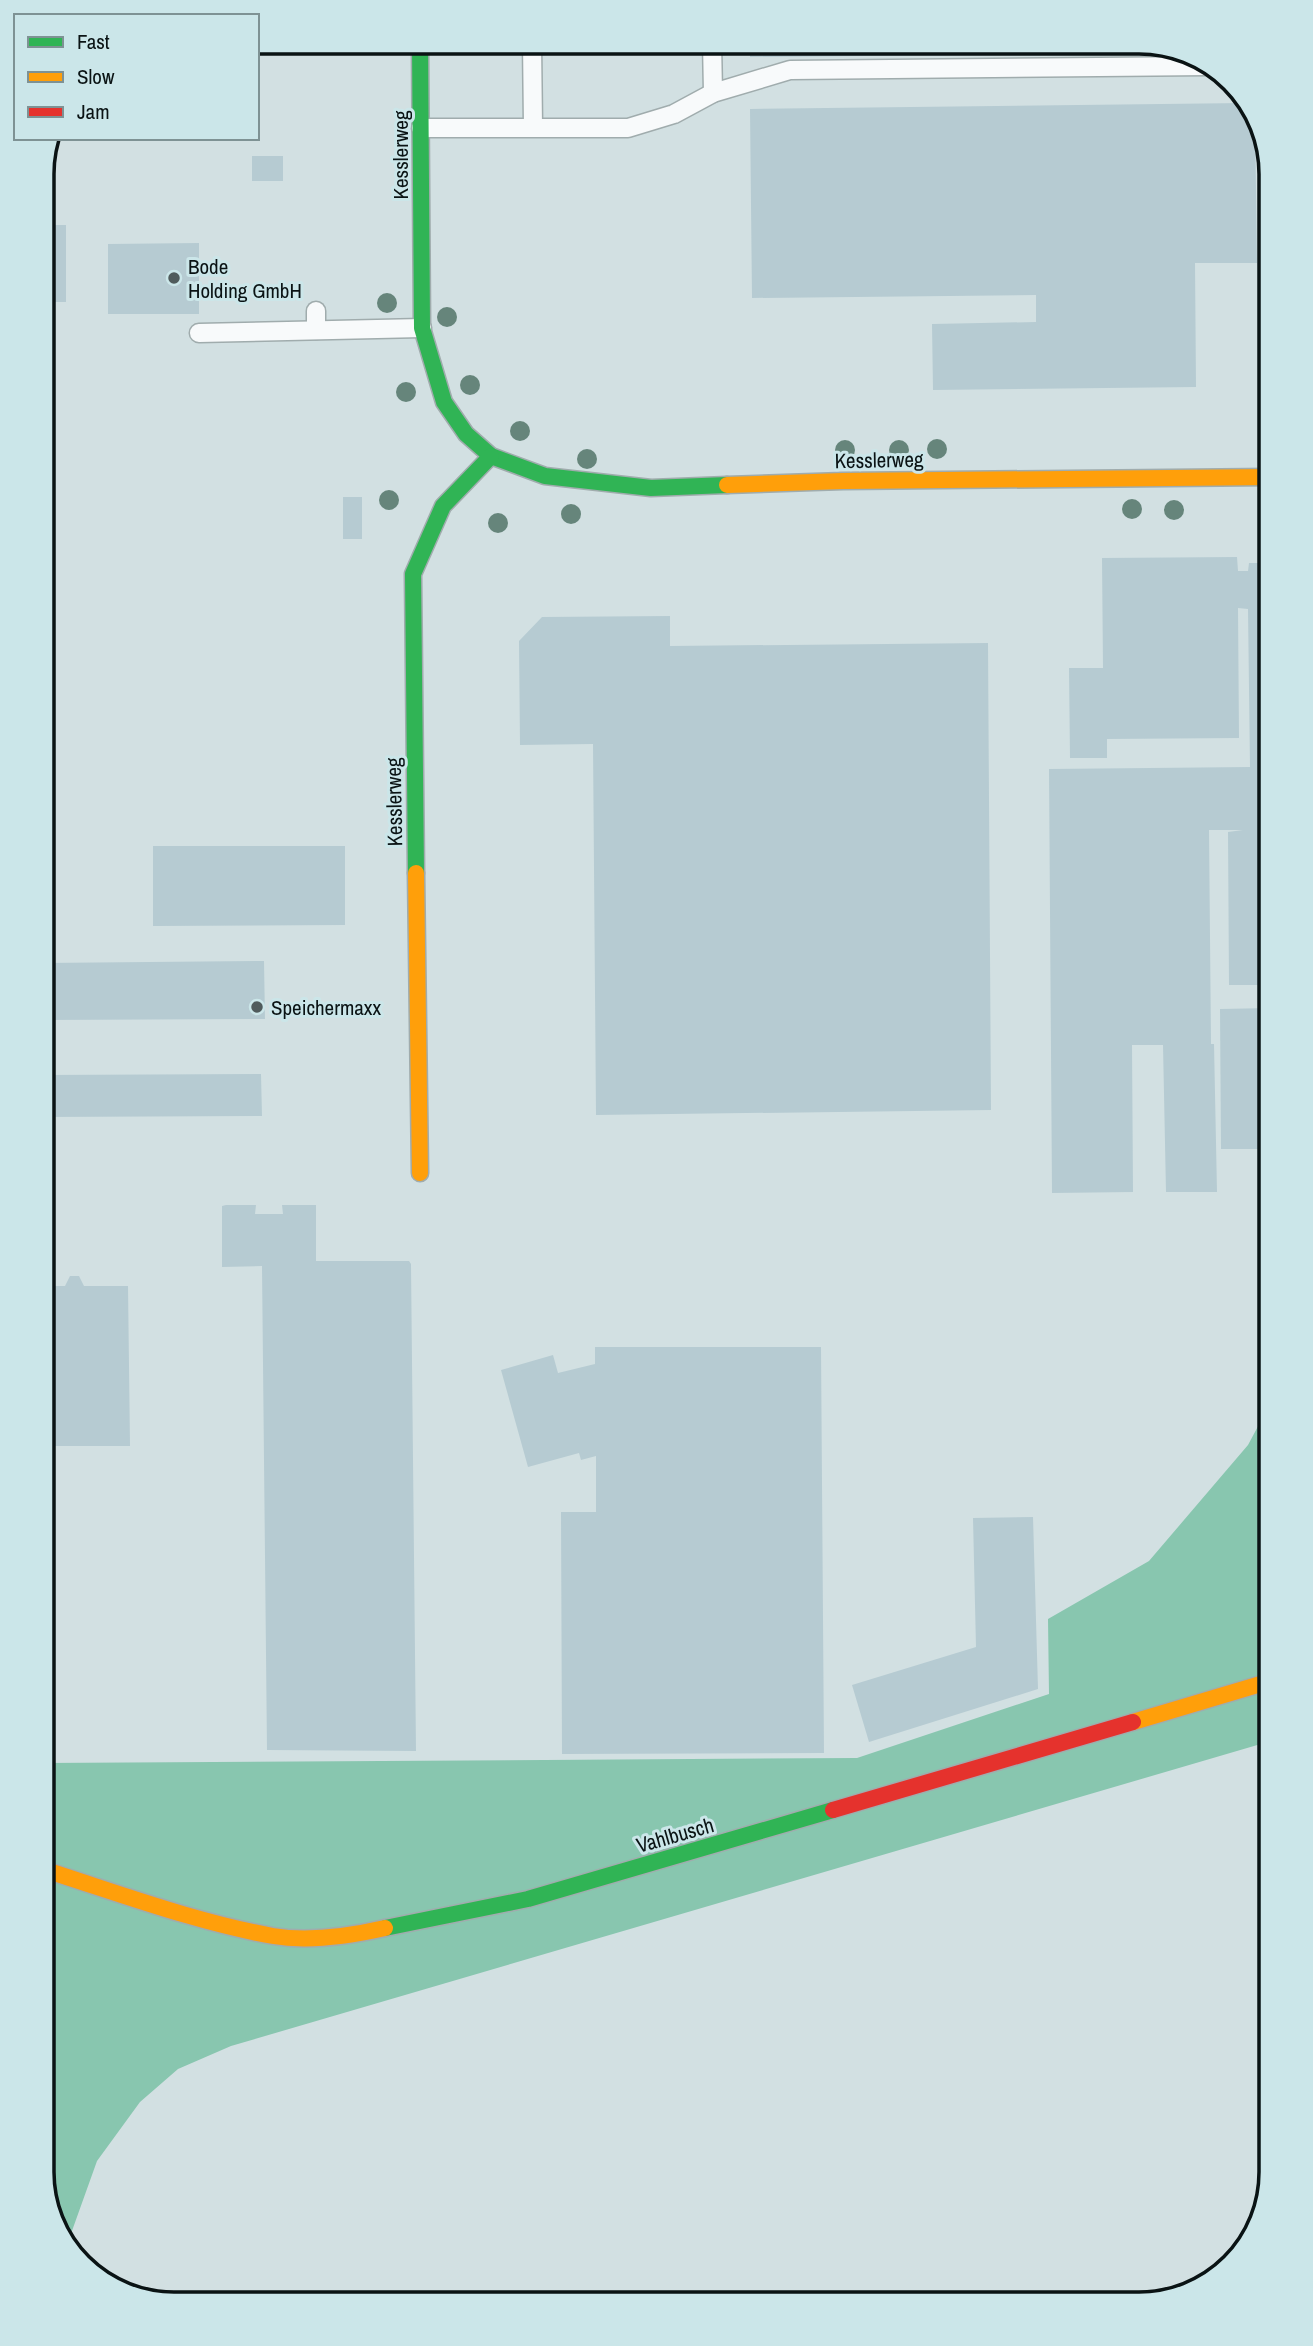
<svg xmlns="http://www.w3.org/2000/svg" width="1313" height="2346" viewBox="0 0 1313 2346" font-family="'Archivo Narrow',sans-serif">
  <rect width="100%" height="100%" fill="#d2e0e2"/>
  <!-- forest -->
  <path fill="#88c6af" d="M1271,1402V1741L231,2046L178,2069L140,2102L97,2161L68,2242L52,2222L42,2171V1763L857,1758L1049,1694L1048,1619L1149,1561L1248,1445Z"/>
  <!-- building -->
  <g fill="#b6cbd2">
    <path d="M750,42H1147L1175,53L750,57Z"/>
    <path d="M1245,103L1255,117L1257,263H1195L1196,387L933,390L932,324L1036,322V295L752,298L750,109Z"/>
    <rect x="252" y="156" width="31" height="25"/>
    <path d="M1259,196H1271V252H1260Z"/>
    <rect x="42" y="225" width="24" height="77"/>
    <path d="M199,243V314H108V244Z"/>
    <rect x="343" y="497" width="19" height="42"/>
    <path d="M1237,557L1238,571H1248L1249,563H1271V985H1229L1228,832L1243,830H1209L1211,1044H1214L1217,1192H1166L1163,1045H1132L1133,1192L1052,1193L1049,769L1250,767L1248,609L1238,608L1239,738L1107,739V758H1070L1069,668H1103L1102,558Z"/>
    <path d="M670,616V646L988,643L991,1110L596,1115L593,744L520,745L519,641L542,617Z"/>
    <path d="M153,846H345V925L153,926Z"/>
    <path d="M264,961L265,1019L42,1020V963Z"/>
    <path d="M1271,1008V1149H1221L1220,1009Z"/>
    <path d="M261,1074L262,1116L42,1117V1075Z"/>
    <path d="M226,1205H256L255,1214H283L282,1205H316V1261H409L411,1264L416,1751L267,1750L262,1266L222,1267V1206Z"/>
    <path d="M70,1276H79L84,1286H128L130,1446H42V1286H65Z"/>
    <path d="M595,1347H821L824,1753L562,1754L561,1512H596V1456L581,1460L579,1453L528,1467L501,1370L553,1355L558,1373L595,1364Z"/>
    <path d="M1033,1517L1038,1689L869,1742L852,1685L976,1647L973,1518Z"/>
  </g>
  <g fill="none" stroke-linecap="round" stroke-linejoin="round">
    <!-- lane casing -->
    <g stroke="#a0acad" stroke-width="21">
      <g id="lane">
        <path d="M532,42L533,127"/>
        <path d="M712,42L713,93"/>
        <path d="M421,128H628L674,114L713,93L790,70L1209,66"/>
        <path d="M316,311V330"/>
        <path d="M199,333L422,328"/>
      </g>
    </g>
    <!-- fast casing -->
    <g stroke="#a0acad" stroke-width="19">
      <g id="fast">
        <path d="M420,42L422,328L444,402L466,434L491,456L545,476L651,488L727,485"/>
        <path d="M416,873L413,574L443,506L491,456"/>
        <path d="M385,1928L528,1899L833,1810"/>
      </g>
    </g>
    <!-- slow casing -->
    <g stroke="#a0acad" stroke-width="19">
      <g id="slow">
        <path d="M727,485L843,481L1271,477"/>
        <path d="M416,873L420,1173"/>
        <path d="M1133,1722L1271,1681"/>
        <path d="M42,1869C118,1893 195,1922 273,1936C309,1942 350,1936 385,1928"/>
      </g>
    </g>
    <!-- jam casing -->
    <g stroke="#a0acad" stroke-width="19">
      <path id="jam" d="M833,1810L1133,1722"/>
    </g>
    <!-- lane -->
    <use href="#lane" stroke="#f8fafb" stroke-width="18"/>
    <!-- fast -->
    <use href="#fast" stroke="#30b455" stroke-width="16"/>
    <!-- slow -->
    <use href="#slow" stroke="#ff9f0a" stroke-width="16"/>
    <!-- jam -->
    <use href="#jam" stroke="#e5322d" stroke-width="16"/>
  </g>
  <!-- trees -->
  <g fill="#66857b">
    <circle cx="387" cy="303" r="10"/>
    <circle cx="447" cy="317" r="10"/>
    <circle cx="470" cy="385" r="10"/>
    <circle cx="406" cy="392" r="10"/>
    <circle cx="520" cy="431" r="10"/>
    <circle cx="937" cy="449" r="10"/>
    <circle cx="845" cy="450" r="10"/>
    <circle cx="899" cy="450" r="10"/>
    <circle cx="587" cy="459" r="10"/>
    <circle cx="389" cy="500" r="10"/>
    <circle cx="1132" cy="509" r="10"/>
    <circle cx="1174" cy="510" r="10"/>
    <circle cx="571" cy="514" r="10"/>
    <circle cx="498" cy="523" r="10"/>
  </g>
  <!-- markers -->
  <g fill="#505b5c" stroke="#cbe6e9" stroke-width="2.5">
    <circle cx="174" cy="278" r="7"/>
    <circle cx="257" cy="1007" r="7"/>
  </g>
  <g text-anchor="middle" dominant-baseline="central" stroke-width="6" stroke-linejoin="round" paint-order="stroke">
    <!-- street labels -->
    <g font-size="21" fill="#0a1314" stroke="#cbe6e9">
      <text transform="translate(400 155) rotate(-90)">Kesslerweg</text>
      <text transform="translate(879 460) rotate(-1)">Kesslerweg</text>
      <text transform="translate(394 802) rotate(-91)">Kesslerweg</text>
      <text transform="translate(675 1835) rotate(-16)">Vahlbusch</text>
    </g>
    <!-- poi labels -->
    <g font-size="21" fill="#0a1314" stroke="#cbe6e9" text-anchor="start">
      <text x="188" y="266">Bode<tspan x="188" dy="24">Holding GmbH</tspan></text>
      <text x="271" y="1007">Speichermaxx</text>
    </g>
  </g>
  <!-- crop -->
  <path d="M0 0H1313V2346H0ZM174 54H1139A120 120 0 0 1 1259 174V2172A120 120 0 0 1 1139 2292H174A120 120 0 0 1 54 2172V174A120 120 0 0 1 174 54Z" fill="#cbe6e9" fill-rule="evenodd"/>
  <path fill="none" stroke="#0a1314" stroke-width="3.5" d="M174 54H1139A120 120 0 0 1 1259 174V2172A120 120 0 0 1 1139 2292H174A120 120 0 0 1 54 2172V174A120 120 0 0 1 174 54Z"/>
  <!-- legend -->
  <rect x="14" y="14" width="245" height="126" fill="#cbe6e9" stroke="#7e9294" stroke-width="2"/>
  <rect x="28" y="37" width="35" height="10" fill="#30b455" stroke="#7e9294" stroke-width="2"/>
  <text x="77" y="49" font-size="21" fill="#0a1314">Fast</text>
  <rect x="28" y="72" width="35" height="10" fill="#ff9f0a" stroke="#7e9294" stroke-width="2"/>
  <text x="77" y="84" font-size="21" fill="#0a1314">Slow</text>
  <rect x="28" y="107" width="35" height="10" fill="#e5322d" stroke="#7e9294" stroke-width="2"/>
  <text x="77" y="119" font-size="21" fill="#0a1314">Jam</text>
</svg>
